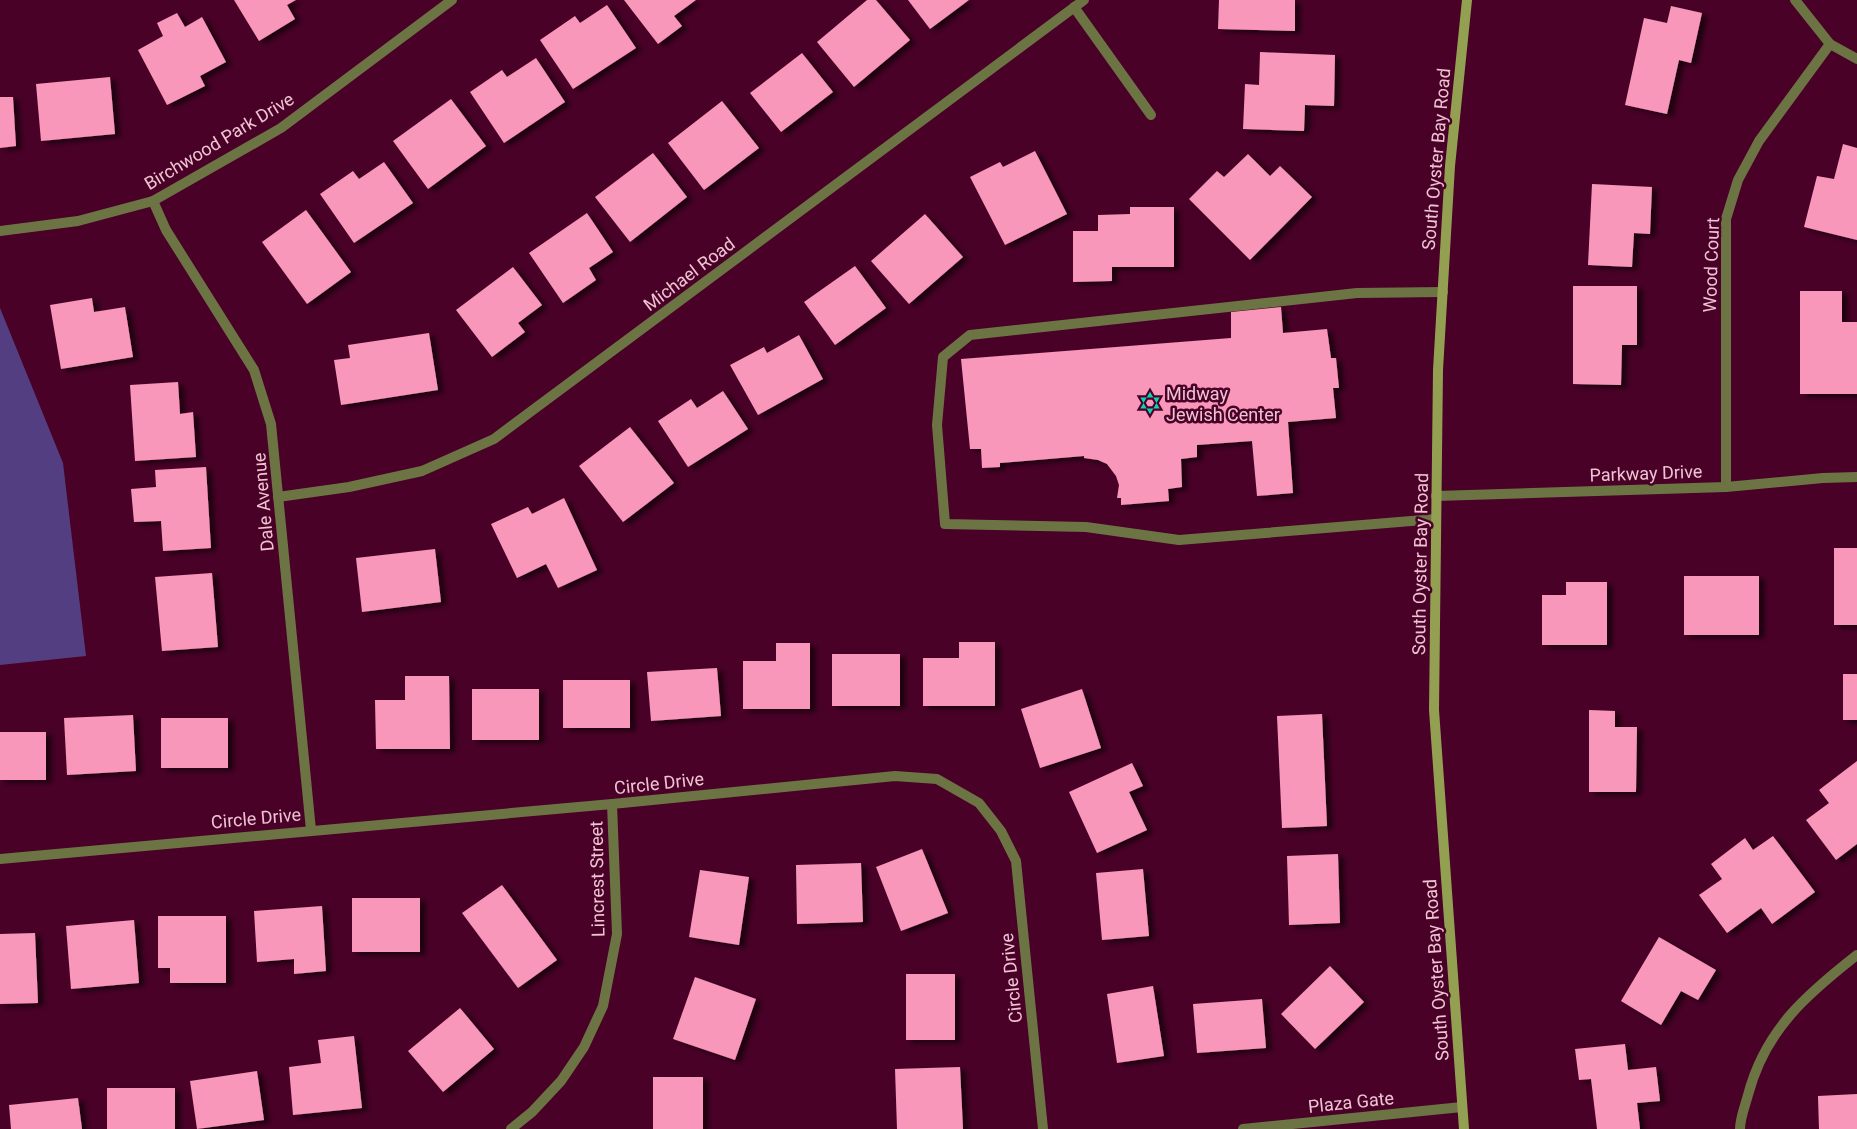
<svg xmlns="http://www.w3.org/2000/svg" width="1857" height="1129" viewBox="0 0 1857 1129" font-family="Roboto,sans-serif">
  <defs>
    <filter id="shadow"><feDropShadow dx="5.5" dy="3" stdDeviation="2.5" flood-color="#0009"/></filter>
  </defs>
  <rect width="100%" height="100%" fill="#490127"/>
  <!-- green -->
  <path fill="#543e82" d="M0,308L63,463L86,656L0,665Z"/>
  <!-- building -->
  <g fill="#f997bb" filter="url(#shadow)">
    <path d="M234,0H296L287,5L295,19L259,41Z"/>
    <path d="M624,0H696L674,16L682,26L658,44Z"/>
    <path d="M867,0H876L910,40L854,87L817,42Z"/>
    <path d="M908,0H969L930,29Z"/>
    <path d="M1219,0H1295V31L1218,29Z"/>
    <path d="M607,5L636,48L573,89L540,40L575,16L580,23Z"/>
    <path d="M1671,6L1702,13L1691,63L1679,60L1667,114L1625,105L1644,18L1667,23Z"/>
    <path d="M177,13L185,27L202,17L226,62L200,76L205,86L167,105L138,50L163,36L157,23Z"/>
    <path d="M1260,52L1335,55L1334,106L1305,105L1304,131L1243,129L1245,84L1259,85Z"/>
    <path d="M802,53L833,92L781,132L750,93Z"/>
    <path d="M536,58L565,102L504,143L470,92L502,70L507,77Z"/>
    <path d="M110,77L115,134L41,141L36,84Z"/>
    <path d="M0,97H13L16,146L0,148Z"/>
    <path d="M451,99L486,146L428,189L393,141Z"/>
    <path d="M722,101L759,148L704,190L668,143Z"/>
    <path d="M1843,144L1857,148V240L1804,227L1817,176L1834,179Z"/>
    <path d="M1035,151L1067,214L1005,245L970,177L1000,162L1003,167Z"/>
    <path d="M653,153L687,197L630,242L595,197Z"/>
    <path d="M1248,154L1270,176L1280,166L1312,197L1250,260L1189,199L1217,171L1224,177Z"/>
    <path d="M384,162L413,203L354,243L320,194L353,171L359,179Z"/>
    <path d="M1592,184L1652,187L1650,234L1634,233L1632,267L1588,265Z"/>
    <path d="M1130,207H1174V267H1112V281L1073,282V231H1098V215L1130,214Z"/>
    <path d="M306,210L351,272L307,304L262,242Z"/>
    <path d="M587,213L613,252L589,268L596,280L563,303L529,253Z"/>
    <path d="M925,214L963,257L909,304L871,261Z"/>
    <path d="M855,266L886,308L835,345L804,302Z"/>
    <path d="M513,267L542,305L518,323L525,332L492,357L456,310Z"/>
    <path d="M1573,286H1637V345H1622L1621,385L1573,384Z"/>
    <path d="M1800,291H1842V322H1857V394H1800Z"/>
    <path d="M92,298L94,312L125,307L133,357L61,369L50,305Z"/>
    <path d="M1281,307L1283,333L1327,329L1331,358H1336L1339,388H1333L1336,418L1288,422L1293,493L1257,496L1252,441L1197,445V457L1181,459L1182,487L1168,489L1169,501L1121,505V498H1117L1119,485L1116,476L1107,464L1098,460L1084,458V456L1000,463V467L982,468L981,449H970L961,359L1231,338V312Z"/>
    <path d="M429,333L438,390L341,405L334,360L350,358L348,345Z"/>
    <path d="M799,335L823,379L758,415L730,365L764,347L767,353Z"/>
    <path d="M178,382L180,414L193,412L196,457L135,461L130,385Z"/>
    <path d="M723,391L748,429L688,467L658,421L691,399L697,408Z"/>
    <path d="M630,427L674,483L623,522L579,466Z"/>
    <path d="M206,467L211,548L163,551L161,521L134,522L131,489L156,487L155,470Z"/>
    <path d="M564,498L597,570L558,588L546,564L517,578L491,524L528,507L532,514Z"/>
    <rect x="1834" y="548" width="23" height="77"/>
    <path d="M435,549L441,602L362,612L356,558Z"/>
    <path d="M212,573L218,647L162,651L155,577Z"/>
    <rect x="1684" y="576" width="75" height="59"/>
    <path d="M1566,582H1607V645H1542V595H1566Z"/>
    <path d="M959,642H995V706H923V658H959Z"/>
    <path d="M776,643H810V709H743V661H776Z"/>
    <rect x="832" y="654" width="68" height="52"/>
    <path d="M717,668L721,716L651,721L647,672Z"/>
    <rect x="1843" y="674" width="14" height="46"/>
    <path d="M405,676H449L450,749H376L375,700H405Z"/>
    <rect x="563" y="680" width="67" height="48"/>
    <rect x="472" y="689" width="67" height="51"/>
    <path d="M1082,689L1101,748L1040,768L1021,709Z"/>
    <path d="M1589,710L1615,711V727H1637L1636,792H1589Z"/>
    <path d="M1322,714L1327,826L1282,828L1277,716Z"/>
    <path d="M133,715L136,771L67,775L64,718Z"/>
    <rect x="161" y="718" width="67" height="50"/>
    <rect x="0" y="732" width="46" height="48"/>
    <path d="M1857,761V844L1836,860L1806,820L1829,803L1819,790Z"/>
    <path d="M1132,763L1143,786L1129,792L1147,830L1097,853L1069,792Z"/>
    <path d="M1773,836L1815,892L1772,924L1761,908L1727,933L1699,895L1722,879L1711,864L1745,838L1753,850Z"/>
    <path d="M922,849L948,913L901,931L876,867Z"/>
    <path d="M1338,854L1340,923L1289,925L1287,856Z"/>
    <path d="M861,863L863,922L797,924L796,865Z"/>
    <path d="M1143,869L1149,936L1102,940L1096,873Z"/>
    <path d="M700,870L749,877L739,945L689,937Z"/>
    <path d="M502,885L557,960L518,988L462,913Z"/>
    <rect x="352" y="898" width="68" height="54"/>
    <path d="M322,906L326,971L294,974V959L257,962L254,911Z"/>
    <path d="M158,916H226V983H170V968H158Z"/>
    <path d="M134,920L139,983L71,989L66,926Z"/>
    <path d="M35,933L38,1003L0,1004V934Z"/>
    <path d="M1659,937L1716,970L1698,1000L1681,991L1661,1025L1621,1001Z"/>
    <path d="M1330,966L1364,1002L1315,1049L1281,1014Z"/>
    <rect x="906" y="974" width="49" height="66"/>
    <path d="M695,977L756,999L735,1060L673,1039Z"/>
    <path d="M1153,986L1164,1056L1117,1063L1107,994Z"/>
    <path d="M1262,999L1266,1048L1197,1053L1193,1004Z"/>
    <path d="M460,1008L494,1049L443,1092L408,1051Z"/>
    <path d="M354,1036L362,1108L293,1115L289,1067L321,1063L318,1040Z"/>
    <path d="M1625,1044L1628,1070L1656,1067L1660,1101L1637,1103L1640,1129H1597L1591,1079L1579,1080L1575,1049Z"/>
    <path d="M960,1067L963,1129H897L895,1069Z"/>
    <path d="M257,1071L264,1120L197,1129L190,1081Z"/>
    <rect x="653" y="1077" width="50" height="52"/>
    <rect x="107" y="1088" width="68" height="41"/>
    <path d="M1857,1094V1129H1819L1818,1096Z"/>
    <path d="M78,1098L82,1129H11L9,1105Z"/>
  </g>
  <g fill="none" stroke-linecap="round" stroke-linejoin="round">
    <!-- service -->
    <path stroke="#6c7444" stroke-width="10" d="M1436,519L1179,540L1086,527L945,524L937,425L943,357L970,335L1357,293L1443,292"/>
    <!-- minor -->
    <g stroke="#6c7444" stroke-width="10">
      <path d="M1795,0L1830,44L1857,59"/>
      <path d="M1074,7L1151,115"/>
      <path d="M153,201L166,230L254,370L271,424L311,830"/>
      <path d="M0,231L78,221L153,201L281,128L452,0"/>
      <path d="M1726,487V219L1738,180L1759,141L1830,44"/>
      <path d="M1436,496L1726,487L1823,478L1857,477"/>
      <path d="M278,497L349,487L422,471L494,439L1084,0"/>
      <path d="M0,859L612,804L895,776L937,779L979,803L1001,831L1016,861L1043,1129"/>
      <path d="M511,1129L532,1112L561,1081L584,1047L603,1006L617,934L612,804"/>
      <path d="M1243,1129L1462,1107"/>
      <path d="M1740,1129C1740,1118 1745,1106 1748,1095C1765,1030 1806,995 1857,955"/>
    </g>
    <!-- secondary -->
    <path stroke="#94a051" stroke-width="10" d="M1464,1129L1434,710L1438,370L1450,166L1467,0"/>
  </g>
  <!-- icons -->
  <defs>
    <g id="synagogue-bare" transform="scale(1.725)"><path d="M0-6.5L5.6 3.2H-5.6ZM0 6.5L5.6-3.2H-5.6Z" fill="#0cd5b5" stroke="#490127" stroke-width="2.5" paint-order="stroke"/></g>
  </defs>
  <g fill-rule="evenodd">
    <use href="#synagogue-bare" x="1150" y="403"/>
  </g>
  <g text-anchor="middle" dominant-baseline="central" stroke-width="5" stroke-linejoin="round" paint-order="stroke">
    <!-- street labels -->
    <g font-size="18" fill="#efc3d2" stroke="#490127">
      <text transform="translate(219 141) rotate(-31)">Birchwood Park Drive</text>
      <text transform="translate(1436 159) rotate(-85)">South Oyster Bay Road</text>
      <text transform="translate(1711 265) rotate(-88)">Wood Court</text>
      <text transform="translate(689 274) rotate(-37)">Michael Road</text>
      <text transform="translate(1646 473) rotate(-2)">Parkway Drive</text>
      <text transform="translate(263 502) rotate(-95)">Dale Avenue</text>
      <text transform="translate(1420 564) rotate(-89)">South Oyster Bay Road</text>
      <text transform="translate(659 783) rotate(-6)">Circle Drive</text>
      <text transform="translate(256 818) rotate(-5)">Circle Drive</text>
      <text transform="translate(597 879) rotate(-91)">Lincrest Street</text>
      <text transform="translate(1436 970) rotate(-94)">South Oyster Bay Road</text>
      <text transform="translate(1011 978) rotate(-96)">Circle Drive</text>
      <text transform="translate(1351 1102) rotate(-6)">Plaza Gate</text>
    </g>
    <!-- poi labels -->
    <g font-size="18" fill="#efc3d2" stroke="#490127" text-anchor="start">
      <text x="1166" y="393">Midway<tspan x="1166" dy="21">Jewish Center</tspan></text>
    </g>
  </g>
</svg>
